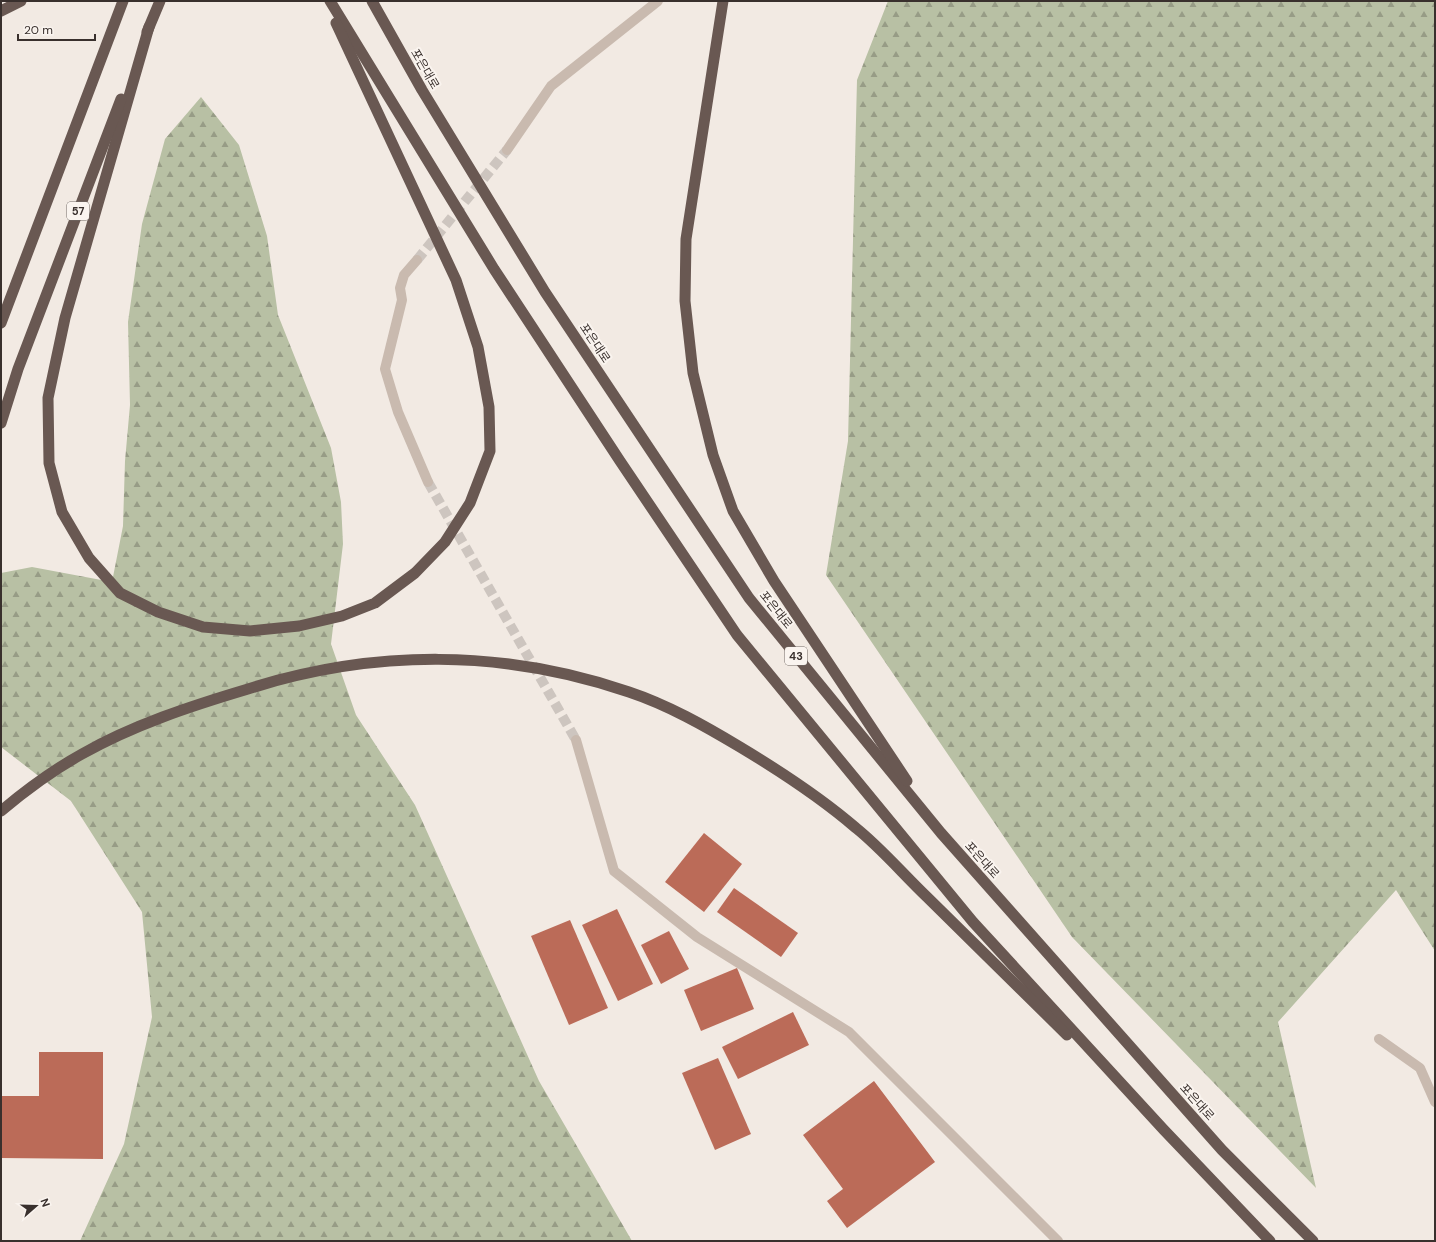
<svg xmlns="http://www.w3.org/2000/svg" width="1436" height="1242" viewBox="0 0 1436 1242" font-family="'DM Sans','Noto Sans KR',sans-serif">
  <defs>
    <pattern id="forest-firs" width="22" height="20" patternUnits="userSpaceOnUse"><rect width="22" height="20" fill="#b8c0a4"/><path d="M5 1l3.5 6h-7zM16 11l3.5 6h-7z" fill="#979c86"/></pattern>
  </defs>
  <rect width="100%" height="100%" fill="#f2eae3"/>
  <!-- forest -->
  <g fill="url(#forest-firs)">
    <path d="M888,1H1435V951L1396,890L1278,1022L1316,1188L1072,937L826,575L848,441L857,80Z"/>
    <path d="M201,97L239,145L267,236L278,315L331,448L341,502L343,544L331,644L356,715L415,805L539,1081L632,1241H80L124,1144L152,1017L142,912L71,801L1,747V573L32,567L112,582L123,526L125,461L130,405L128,322L142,224L165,139Z"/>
  </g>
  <!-- building -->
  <g fill="#bb6b58">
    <path d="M704,833L742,864L704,912L665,882Z"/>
    <path d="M734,888L798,933L781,957L717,912Z"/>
    <path d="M617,909L653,984L618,1001L582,925Z"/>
    <path d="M570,920L608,1008L569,1025L531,936Z"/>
    <path d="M669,931L689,969L661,984L641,945Z"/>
    <path d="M737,968L754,1009L701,1031L684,990Z"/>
    <path d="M793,1012L809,1045L738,1079L722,1047Z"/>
    <path d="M39,1052H103V1159L1,1158V1096H39Z"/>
    <path d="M718,1058L751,1134L715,1150L682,1073Z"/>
    <path d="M874,1081L935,1162L847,1228L827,1201L843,1189L803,1135Z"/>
  </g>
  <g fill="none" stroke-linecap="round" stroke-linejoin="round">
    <!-- minor-tunnel -->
    <g stroke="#cdc5bf" stroke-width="10" stroke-dasharray="10 5" stroke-linecap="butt">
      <path d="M417,260L507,150"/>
      <path d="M428,482L576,740"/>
    </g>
    <!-- minor -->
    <g stroke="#c9baaf" stroke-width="10">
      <path d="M507,150L551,86L658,1"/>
      <path d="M417,260L404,275L400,288L402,300L385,369L398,412L428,482"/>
      <path d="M576,740L614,871L697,937L849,1032L1058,1241"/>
      <path d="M1379,1039L1420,1068L1435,1102"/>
    </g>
    <!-- trunk -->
    <g stroke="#695852" stroke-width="11">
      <path d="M330,1L494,269L620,461L737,635L973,922L1164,1130L1270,1241"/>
      <path d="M372,1L422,90L545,292L749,598L941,833L1222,1150L1313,1241"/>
      <path d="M723,1L686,239L685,301L693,373L713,455L733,511L774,581L907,781"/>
      <path d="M1,11L21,1"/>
      <path d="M149,27L65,318L48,398L49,463L62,512L89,558L120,593L158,612L203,627L250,631L299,626L342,616L375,603L415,573L445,542L470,503L490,451L489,407L478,347L456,280L336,23"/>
      <path d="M147,32L160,1"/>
      <path d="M1,323L123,1"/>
      <path d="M1,423L18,369L121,99"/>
      <path d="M1,811C26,790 53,770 82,754C133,725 191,706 248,689C374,649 504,649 629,692C668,705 705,726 740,747C780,771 820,797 856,828C881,848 903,874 927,897C974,943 1020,989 1067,1035"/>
    </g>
  </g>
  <g text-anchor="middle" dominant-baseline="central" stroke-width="4" stroke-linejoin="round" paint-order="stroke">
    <!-- shield labels -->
    <g fill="#faf4ef" stroke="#736b67" stroke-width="1">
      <rect x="67" y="202" width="22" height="18" rx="3"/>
      <rect x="785" y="647" width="22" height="18" rx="3"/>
    </g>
    <g font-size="11" font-weight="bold" fill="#39302d">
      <text x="78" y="211">57</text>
      <text x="796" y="656">43</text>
    </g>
    <!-- street labels -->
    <g font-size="12" fill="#39302d" stroke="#faf4ef">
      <text transform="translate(425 69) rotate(60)">포은대로</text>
      <text transform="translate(595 343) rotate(56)">포은대로</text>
      <text transform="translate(776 610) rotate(51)">포은대로</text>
      <text transform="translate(982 860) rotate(48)">포은대로</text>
      <text transform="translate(1197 1102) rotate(48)">포은대로</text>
    </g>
  </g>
  <!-- border -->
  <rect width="1436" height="1242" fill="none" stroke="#39302d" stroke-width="4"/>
  <!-- north arrow -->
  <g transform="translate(36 1206) rotate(70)" stroke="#faf4ef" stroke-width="3" paint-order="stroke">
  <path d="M0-3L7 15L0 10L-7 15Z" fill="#39302d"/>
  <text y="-6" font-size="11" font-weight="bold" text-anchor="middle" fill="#39302d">N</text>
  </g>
  <!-- scale -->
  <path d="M18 34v6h77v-6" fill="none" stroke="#39302d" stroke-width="2"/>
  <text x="24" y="34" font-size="12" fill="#39302d" stroke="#faf4ef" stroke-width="3" paint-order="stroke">20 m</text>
</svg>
